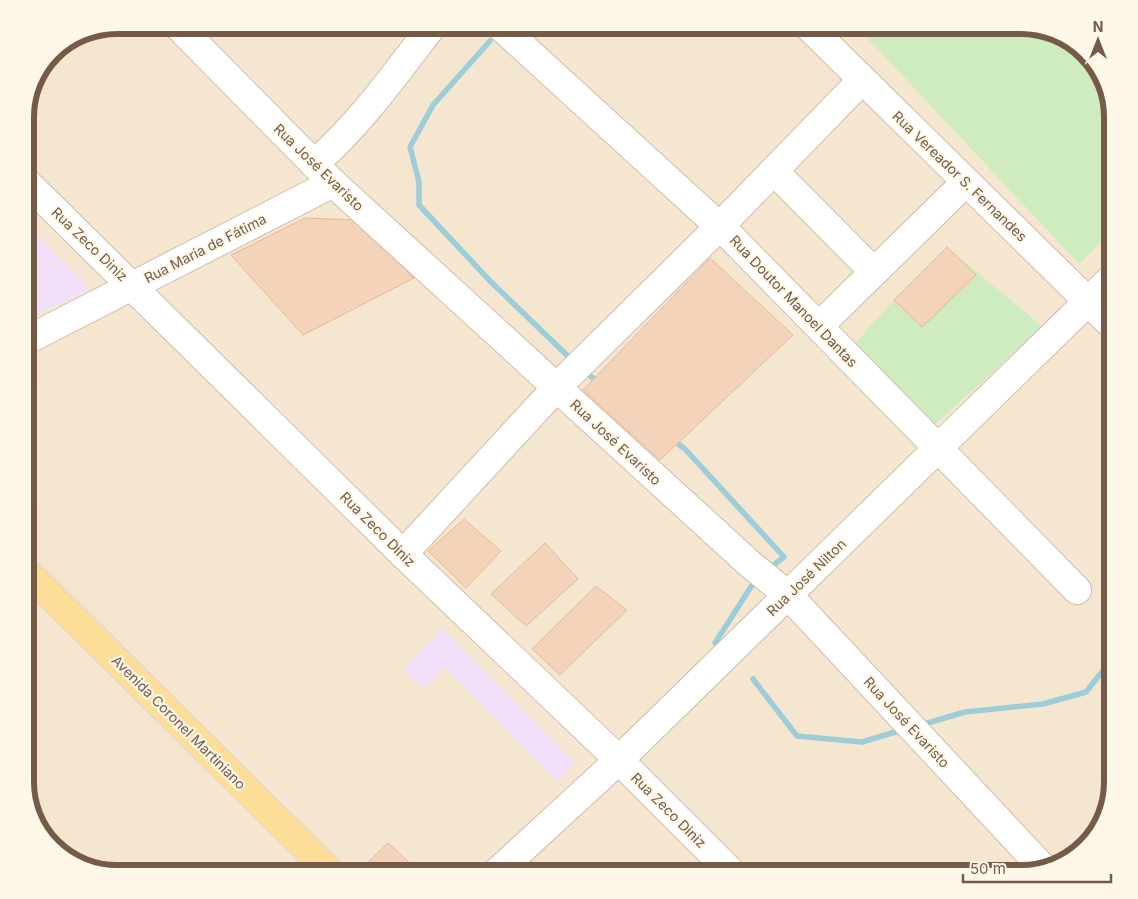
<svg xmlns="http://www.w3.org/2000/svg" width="1138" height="899" viewBox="0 0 1138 899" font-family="Inter,sans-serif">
  <rect width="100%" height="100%" fill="#fdf4e2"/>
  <!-- residential -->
  <path fill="#f5e6d0" d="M117,25H558L567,33L576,25H853L874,45L1079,263L1113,230V782L1090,842L1061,865L1021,874H117L57,851L35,823L25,788V111L34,77L56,48Z"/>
  <!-- education -->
  <g fill="#f1dff9">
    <path d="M25,222L90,290L25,319Z"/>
    <path d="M443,629L575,763L557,781L445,667L424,689L404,668Z"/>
  </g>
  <!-- green -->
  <g fill="#cfebc0">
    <path d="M853,25H1021L1081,48L1104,77L1113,117V230L1079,264L874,45Z"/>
    <path d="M947,247L1043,327L933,426L851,348L894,300Z"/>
  </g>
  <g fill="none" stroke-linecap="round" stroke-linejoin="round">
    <!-- stream -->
    <g stroke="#9ccdd9" stroke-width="5.5">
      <path d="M490,41L433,105L410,147L419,182V205L491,282L573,361"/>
      <path d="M583,371L600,383"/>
      <path d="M672,439L685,449L784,557L767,570"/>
      <path d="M722,649L715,643L756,579"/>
      <path d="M753,679L797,736L862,742L902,730"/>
      <path d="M921,725L965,712L1043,704L1086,692L1113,658"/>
    </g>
  </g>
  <!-- building -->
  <g fill="#f3d3b9" stroke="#e6ba99">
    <path d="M305,218L356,220L414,278L303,335L231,255Z"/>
    <path d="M947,247L976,275L922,327L894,300Z"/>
    <path d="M710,258L793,335L660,460L583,390Z"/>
    <path d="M464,519L501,551L466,588L428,551Z"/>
    <path d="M545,543L578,579L526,626L491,594Z"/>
    <path d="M596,586L627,610L560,675L532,649Z"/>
    <path d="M388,843L422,874H370L363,867Z"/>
  </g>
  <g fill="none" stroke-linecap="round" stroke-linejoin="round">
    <!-- minor casing -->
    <g stroke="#d0beac" stroke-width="30">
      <g id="minor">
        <path d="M177,25L333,183L751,565L788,595L1044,869"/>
        <path d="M499,25L731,237L1077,590"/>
        <path d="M807,25L1113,326"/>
        <path d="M314,164C360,124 396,73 433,25"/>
        <path d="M774,171L874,272"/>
        <path d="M25,181L403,554L619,760L733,874"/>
        <path d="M819,326L966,182"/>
        <path d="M25,341L333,183"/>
        <path d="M403,554L557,387L720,226L862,80"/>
        <path d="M495,874L619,760L1113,277"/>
      </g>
    </g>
    <!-- major casing -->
    <g stroke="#ded7d3" stroke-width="30">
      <path id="major" d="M25,570L332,874"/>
    </g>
    <!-- minor -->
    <use href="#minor" stroke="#fff" stroke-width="28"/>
    <!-- major -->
    <use href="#major" stroke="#fedd98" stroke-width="28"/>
  </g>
  <g text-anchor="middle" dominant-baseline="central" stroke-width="4.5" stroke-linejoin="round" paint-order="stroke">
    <!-- street labels -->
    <g font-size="14" fill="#755a48" stroke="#fff8e9">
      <text transform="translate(319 167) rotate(44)">Rua José Evaristo</text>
      <text transform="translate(960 176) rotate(44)">Rua Vereador S. Fernandes</text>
      <text transform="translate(90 244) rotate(44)">Rua Zeco Diniz</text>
      <text transform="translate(205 248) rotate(-27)">Rua Maria de Fátima</text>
      <text transform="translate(794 301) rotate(46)">Rua Doutor Manoel Dantas</text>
      <text transform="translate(616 442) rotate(43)">Rua José Evaristo</text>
      <text transform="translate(378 529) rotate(45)">Rua Zeco Diniz</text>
      <text transform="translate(806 577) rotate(-44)">Rua José Nilton</text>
      <text transform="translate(179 722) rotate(45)">Avenida Coronel Martiniano</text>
      <text transform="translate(907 722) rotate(47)">Rua José Evaristo</text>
      <text transform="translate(669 810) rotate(45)">Rua Zeco Diniz</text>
    </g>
  </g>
  <!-- crop -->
  <path d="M0 0H1138V899H0ZM117 34H1021A83 83 0 0 1 1104 117V782A83 83 0 0 1 1021 865H117A83 83 0 0 1 34 782V117A83 83 0 0 1 117 34Z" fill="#fff8e9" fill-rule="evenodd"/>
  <path fill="none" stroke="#755a48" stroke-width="6" d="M117 34H1021A83 83 0 0 1 1104 117V782A83 83 0 0 1 1021 865H117A83 83 0 0 1 34 782V117A83 83 0 0 1 117 34Z"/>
  <!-- north arrow -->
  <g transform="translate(1098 40)" stroke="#fff8e9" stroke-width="4" paint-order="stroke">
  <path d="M0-4L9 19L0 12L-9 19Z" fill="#755a48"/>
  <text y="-8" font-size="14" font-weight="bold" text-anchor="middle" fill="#755a48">N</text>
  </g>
  <!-- scale -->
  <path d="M963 874v8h148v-8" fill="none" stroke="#755a48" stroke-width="2.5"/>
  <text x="970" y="874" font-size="15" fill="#755a48" stroke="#fff8e9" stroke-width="4" paint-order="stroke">50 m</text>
</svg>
